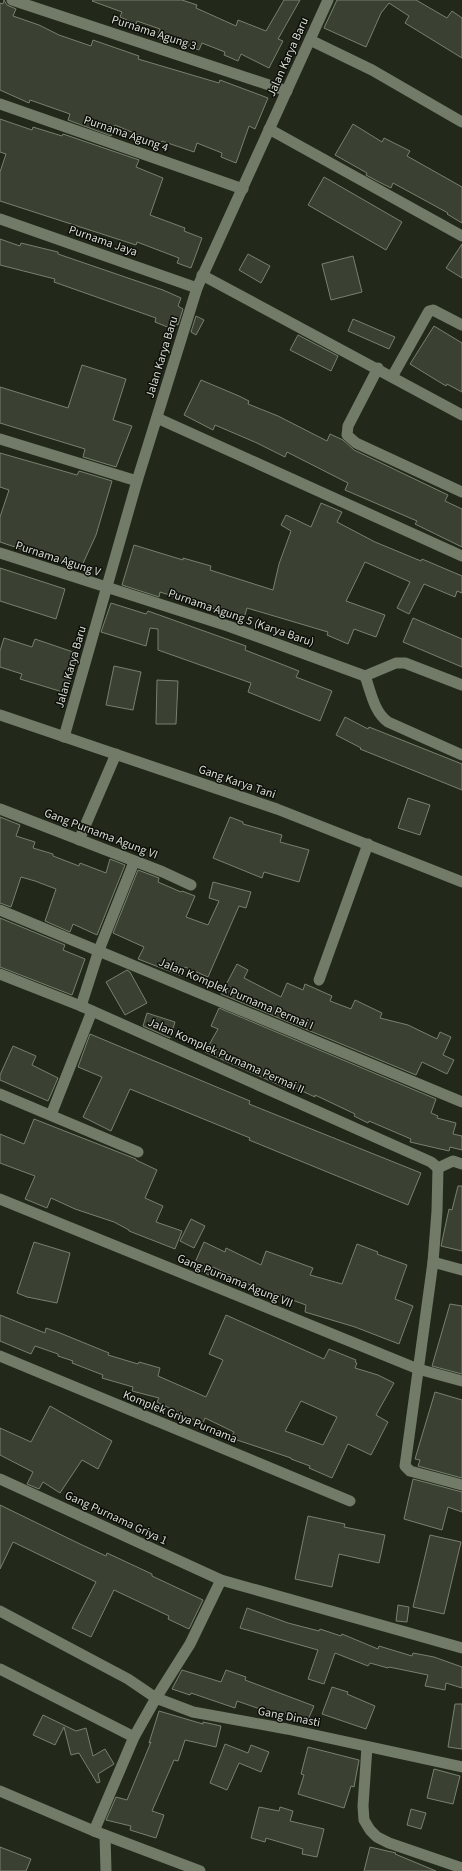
<svg xmlns="http://www.w3.org/2000/svg" width="462" height="1871" viewBox="0 0 462 1871" font-family="'Source Sans 3',sans-serif">
  <rect width="100%" height="100%" fill="#22291a"/>
  <!-- building -->
  <g fill="#3a4132" stroke="#78806e" fill-rule="evenodd">
    <path d="M4,0L7,5L16,9L13,16L39,25L59,35L91,46L93,40L139,56L138,59L219,83L220,80L268,98L255,129L249,126L236,163L221,157L222,153L197,143L194,152L162,141L160,144L115,125L111,136L68,120L70,114L30,100L29,103L0,90V3L3,4Z"/>
    <path d="M93,0H182L197,5L196,8L236,26L238,20L266,31L284,0H300L278,39L283,41L269,68L241,54L238,61L224,55L225,52L202,43L199,50L169,39V41L157,38L160,29L137,21L136,24L120,17L122,12L92,1Z"/>
    <path d="M337,0H416L447,18L452,11L462,18V58L405,23L409,16L389,3L381,13L366,47L324,28Z"/>
    <path d="M0,119L32,130L33,127L62,136L63,134L139,160L136,167L163,178L150,215L185,228L184,231L202,238L191,268L177,263L179,258L137,242L136,245L0,201V172L6,154L0,152Z"/>
    <path d="M353,124L382,142L384,138L410,151L407,156L462,187V223L447,214L448,213L393,183L391,188L377,181L366,175L367,173L335,155Z"/>
    <path d="M324,177L402,222L386,250L308,205Z"/>
    <path d="M0,239L20,246L21,243L58,252V254L163,290L181,298L178,306L183,309L178,325L172,322L170,328L155,322L156,318L54,282L55,279L0,265Z"/>
    <path d="M462,244V278L446,268Z"/>
    <path d="M248,254L270,266L261,283L239,270Z"/>
    <path d="M353,256L362,292L331,300L322,264Z"/>
    <path d="M196,316L204,320L196,335L191,332Z"/>
    <path d="M353,319L395,337L389,349L348,331Z"/>
    <path d="M434,326L462,343V392L447,384L446,386L410,364Z"/>
    <path d="M298,335L338,356L331,371L290,350Z"/>
    <path d="M82,365L126,379L113,420L132,426L116,467L83,457L85,449L0,423V387L68,408Z"/>
    <path d="M201,380L239,396L249,401L248,404L278,416L327,441L330,434L343,440L354,450L448,495L445,501L462,509V547L415,524L417,521L345,490L348,483L287,452L285,457L257,443L215,425L213,430L184,415Z"/>
    <path d="M0,453L77,475L79,471L112,481L96,535L80,570L49,556L48,558L0,542V517L9,490L0,487Z"/>
    <path d="M321,503L342,512L337,522L375,542L421,561L422,559L462,576V593L457,591L455,597L424,584L409,614L397,608L410,582L365,562L346,601L385,615L376,637L354,629L348,644L327,635L328,632L247,608L244,618L160,592L159,597L122,585L134,545L183,560V558L211,566L210,570L273,590L279,564L291,531L281,525L286,515L311,527Z"/>
    <path d="M0,568L65,589L56,619L0,601Z"/>
    <path d="M111,603L146,614L148,611L246,646L245,650L299,671L296,677L332,691L320,721L248,692L251,683L158,650V629L150,628L146,646L101,632Z"/>
    <path d="M413,618L462,639V667L403,642Z"/>
    <path d="M4,638L32,647L35,639L79,654L66,693L20,679L22,674L0,667V651Z"/>
    <path d="M114,666L141,672L133,710L106,705Z"/>
    <path d="M157,680L178,681L176,724H156Z"/>
    <path d="M345,717L368,729L369,727L462,764V790L360,749L361,748L336,735Z"/>
    <path d="M408,798L430,805L420,835L398,828Z"/>
    <path d="M0,817L20,825L16,836L35,842L33,848L53,854V856L79,866L80,863L106,873L110,859L125,865L97,935L73,924L70,932L45,921L56,889L35,881L21,877L11,907L0,903Z"/>
    <path d="M230,817L243,822V824L282,835L280,842L309,850L299,882L264,872L262,878L213,858Z"/>
    <path d="M138,870L159,878L158,882L181,892L182,891L195,896L186,917L208,925L219,901L209,898L213,882L251,892L246,908L239,906L208,977L185,967L182,976L138,959L144,947L113,933Z"/>
    <path d="M0,918L65,945L63,950L85,959L72,995L0,967Z"/>
    <path d="M237,964L248,970L244,978L281,997L287,983L303,990L305,984L332,996L330,1001L351,1009L355,1000L382,1013L380,1018L408,1025L437,1039L440,1032L451,1037L443,1055L454,1060L447,1074L422,1062L416,1075L221,994Z"/>
    <path d="M127,970L130,972L147,1003L125,1015L106,982Z"/>
    <path d="M219,1008L436,1099L431,1113L438,1116L437,1118L456,1123L453,1134L462,1136V1150L450,1147L449,1151L410,1142L411,1139L369,1121L368,1123L354,1116L355,1114L315,1095V1097L287,1084L286,1088L205,1052L218,1029L211,1026Z"/>
    <path d="M147,1013L175,1022L170,1038L143,1026Z"/>
    <path d="M90,1034L250,1101L249,1104L421,1173L408,1205L249,1140L250,1138L130,1089L111,1131L83,1117L102,1077L78,1067Z"/>
    <path d="M13,1046L36,1056L32,1065L58,1078L48,1101L0,1080V1075Z"/>
    <path d="M34,1119L136,1159V1160L157,1170L145,1198L163,1206L156,1222L182,1231L175,1249L129,1231V1230L114,1222L75,1209L51,1198L47,1208L25,1199L35,1176L0,1163V1134L24,1144Z"/>
    <path d="M458,1186H462V1251L441,1246L449,1209L452,1210Z"/>
    <path d="M191,1219L205,1226L194,1248L180,1241Z"/>
    <path d="M34,1242L70,1253L57,1303L27,1297L17,1293Z"/>
    <path d="M204,1242L225,1252L226,1248L261,1265L266,1251L313,1268L310,1275L342,1284L357,1244L378,1252L377,1254L407,1265L395,1299L413,1306L399,1344L355,1327L305,1312L306,1305L248,1284L213,1267L209,1275L193,1267Z"/>
    <path d="M450,1304L462,1306V1374L432,1366Z"/>
    <path d="M0,1315L45,1333L46,1328L60,1333L109,1353L108,1355L138,1364L139,1362L160,1368L158,1376L206,1397L223,1360L209,1354L226,1315L324,1359L329,1349L356,1360L355,1362L357,1363L355,1368L378,1375L394,1383L376,1415L388,1422L371,1455L348,1444L332,1478L309,1468L310,1466L291,1459V1458L231,1438L234,1432L205,1418L203,1423L185,1416L157,1402L159,1398L132,1391L133,1387L102,1378L103,1375L72,1363L73,1361L58,1356V1354L35,1346L31,1354L0,1341ZM301,1401L337,1417L323,1445L285,1431Z"/>
    <path d="M435,1392L462,1400V1478L418,1466L420,1460L415,1459Z"/>
    <path d="M50,1406L112,1441L98,1469L82,1460L60,1493L43,1482L39,1489L27,1484L33,1472L0,1455V1428L31,1442Z"/>
    <path d="M413,1479L462,1492V1512L448,1507L442,1530L404,1519Z"/>
    <path d="M0,1505L80,1544L106,1556L107,1553L152,1574V1576L203,1600L189,1629L168,1619L169,1616L114,1590L91,1637L72,1628L96,1582L13,1542L0,1569Z"/>
    <path d="M308,1516L345,1524L344,1527L385,1535L379,1563L339,1554L332,1587L295,1579Z"/>
    <path d="M430,1535L461,1542L444,1614L413,1607Z"/>
    <path d="M398,1605L409,1607L407,1622L396,1621Z"/>
    <path d="M247,1608L288,1623L319,1631L320,1629L341,1636L342,1634L378,1649L379,1646L412,1656L413,1653L434,1657L462,1667V1688L446,1683L445,1690L425,1686L428,1675L389,1667L388,1668L370,1663L368,1666L335,1653L324,1684L308,1679L318,1650L240,1628Z"/>
    <path d="M182,1670L221,1682L226,1670L246,1677L245,1680L314,1706L307,1722L285,1713L283,1717L237,1701L235,1708L191,1693L190,1695L172,1689Z"/>
    <path d="M332,1687L348,1692L347,1694L375,1706L366,1729L322,1714Z"/>
    <path d="M455,1704H462V1749L448,1747Z"/>
    <path d="M159,1711L203,1724V1722L221,1726L216,1747L185,1740L178,1761L174,1760L152,1811L164,1815L156,1838L130,1830L131,1826L106,1820L116,1797L127,1800L151,1742L149,1743Z"/>
    <path d="M43,1715L76,1731L86,1728L93,1756L105,1749L114,1764L98,1774L100,1782L97,1783L79,1753L71,1755L64,1727L55,1745L33,1735Z"/>
    <path d="M225,1744L248,1753L251,1745L269,1752L261,1772L239,1763L227,1790L210,1783Z"/>
    <path d="M308,1747L359,1760L354,1787L351,1786L344,1808L298,1794L304,1775L301,1774Z"/>
    <path d="M434,1769L460,1776L453,1804L427,1798Z"/>
    <path d="M259,1807L279,1811L280,1807L293,1811L290,1821L324,1829L317,1857L302,1854L303,1849L266,1838L265,1842L251,1838Z"/>
    <path d="M411,1809L426,1813L421,1829L407,1825Z"/>
    <path d="M0,1847L31,1859L26,1871H0Z"/>
    <path d="M370,1847L396,1853L395,1854L436,1871H364Z"/>
  </g>
  <g fill="none" stroke-linecap="round" stroke-linejoin="round">
    <!-- minor -->
    <g stroke="#727a68" stroke-width="11">
      <path d="M12,0L287,91"/>
      <path d="M310,40L372,70L462,122"/>
      <path d="M0,104L243,189"/>
      <path d="M269,129L462,236"/>
      <path d="M0,219L197,288"/>
      <path d="M202,275L462,415"/>
      <path d="M378,368L348,426L347,435L356,443L462,492"/>
      <path d="M392,377L429,311L433,310L462,325"/>
      <path d="M157,418L462,556"/>
      <path d="M0,439L137,481"/>
      <path d="M0,553L228,626L365,676L396,663H405L462,685"/>
      <path d="M365,676C371,692 374,712 388,722L462,755"/>
      <path d="M0,715L277,809L462,882"/>
      <path d="M64,737L137,481L197,288L328,0"/>
      <path d="M0,809L163,872L191,885"/>
      <path d="M79,840L116,754"/>
      <path d="M0,910L462,1102"/>
      <path d="M0,974L81,1006L431,1162L438,1168"/>
      <path d="M319,980L368,844"/>
      <path d="M81,1006L99,950L134,862"/>
      <path d="M0,1094L138,1152"/>
      <path d="M51,1115L92,1011"/>
      <path d="M438,1168L437,1211L433,1262L405,1466L410,1471L462,1485"/>
      <path d="M438,1168L453,1161L462,1164"/>
      <path d="M0,1199L418,1369L462,1381"/>
      <path d="M433,1262L462,1270"/>
      <path d="M0,1356L350,1501"/>
      <path d="M0,1479L221,1580L462,1648"/>
      <path d="M0,1611L128,1679L156,1698L190,1644L221,1580"/>
      <path d="M0,1669L134,1737"/>
      <path d="M367,1747L363,1806L364,1820L370,1830L377,1837L389,1843L462,1868"/>
      <path d="M0,1791L94,1831L134,1737L156,1698L193,1712L287,1729L462,1767"/>
      <path d="M94,1831L200,1871"/>
      <path d="M105,1835L106,1871"/>
    </g>
  </g>
  <g text-anchor="middle" dominant-baseline="central" stroke-width="3" stroke-linejoin="round" paint-order="stroke">
    <!-- street labels -->
    <g font-size="12" fill="#d9ded4" stroke="#0d100a">
      <text transform="translate(154 33) rotate(18)">Purnama Agung 3</text>
      <text transform="translate(288 57) rotate(-66)">Jalan Karya Baru</text>
      <text transform="translate(126 134) rotate(19)">Purnama Agung 4</text>
      <text transform="translate(103 241) rotate(19)">Purnama Jaya</text>
      <text transform="translate(162 357) rotate(-73)">Jalan Karya Baru</text>
      <text transform="translate(58 559) rotate(18)">Purnama Agung V</text>
      <text transform="translate(241 618) rotate(19)">Purnama Agung 5 (Karya Baru)</text>
      <text transform="translate(71 667) rotate(-74)">Jalan Karya Baru</text>
      <text transform="translate(237 782) rotate(19)">Gang Karya Tani</text>
      <text transform="translate(101 834) rotate(21)">Gang Purnama Agung VI</text>
      <text transform="translate(236 994) rotate(23)">Jalan Komplek Purnama Permai I</text>
      <text transform="translate(226 1056) rotate(24)">Jalan Komplek Purnama Permai II</text>
      <text transform="translate(235 1281) rotate(22)">Gang Purnama Agung VII</text>
      <text transform="translate(180 1417) rotate(22)">Komplek Griya Purnama</text>
      <text transform="translate(116 1518) rotate(25)">Gang Purnama Griya 1</text>
      <text transform="translate(289 1717) rotate(11)">Gang Dinasti</text>
    </g>
  </g>
</svg>
